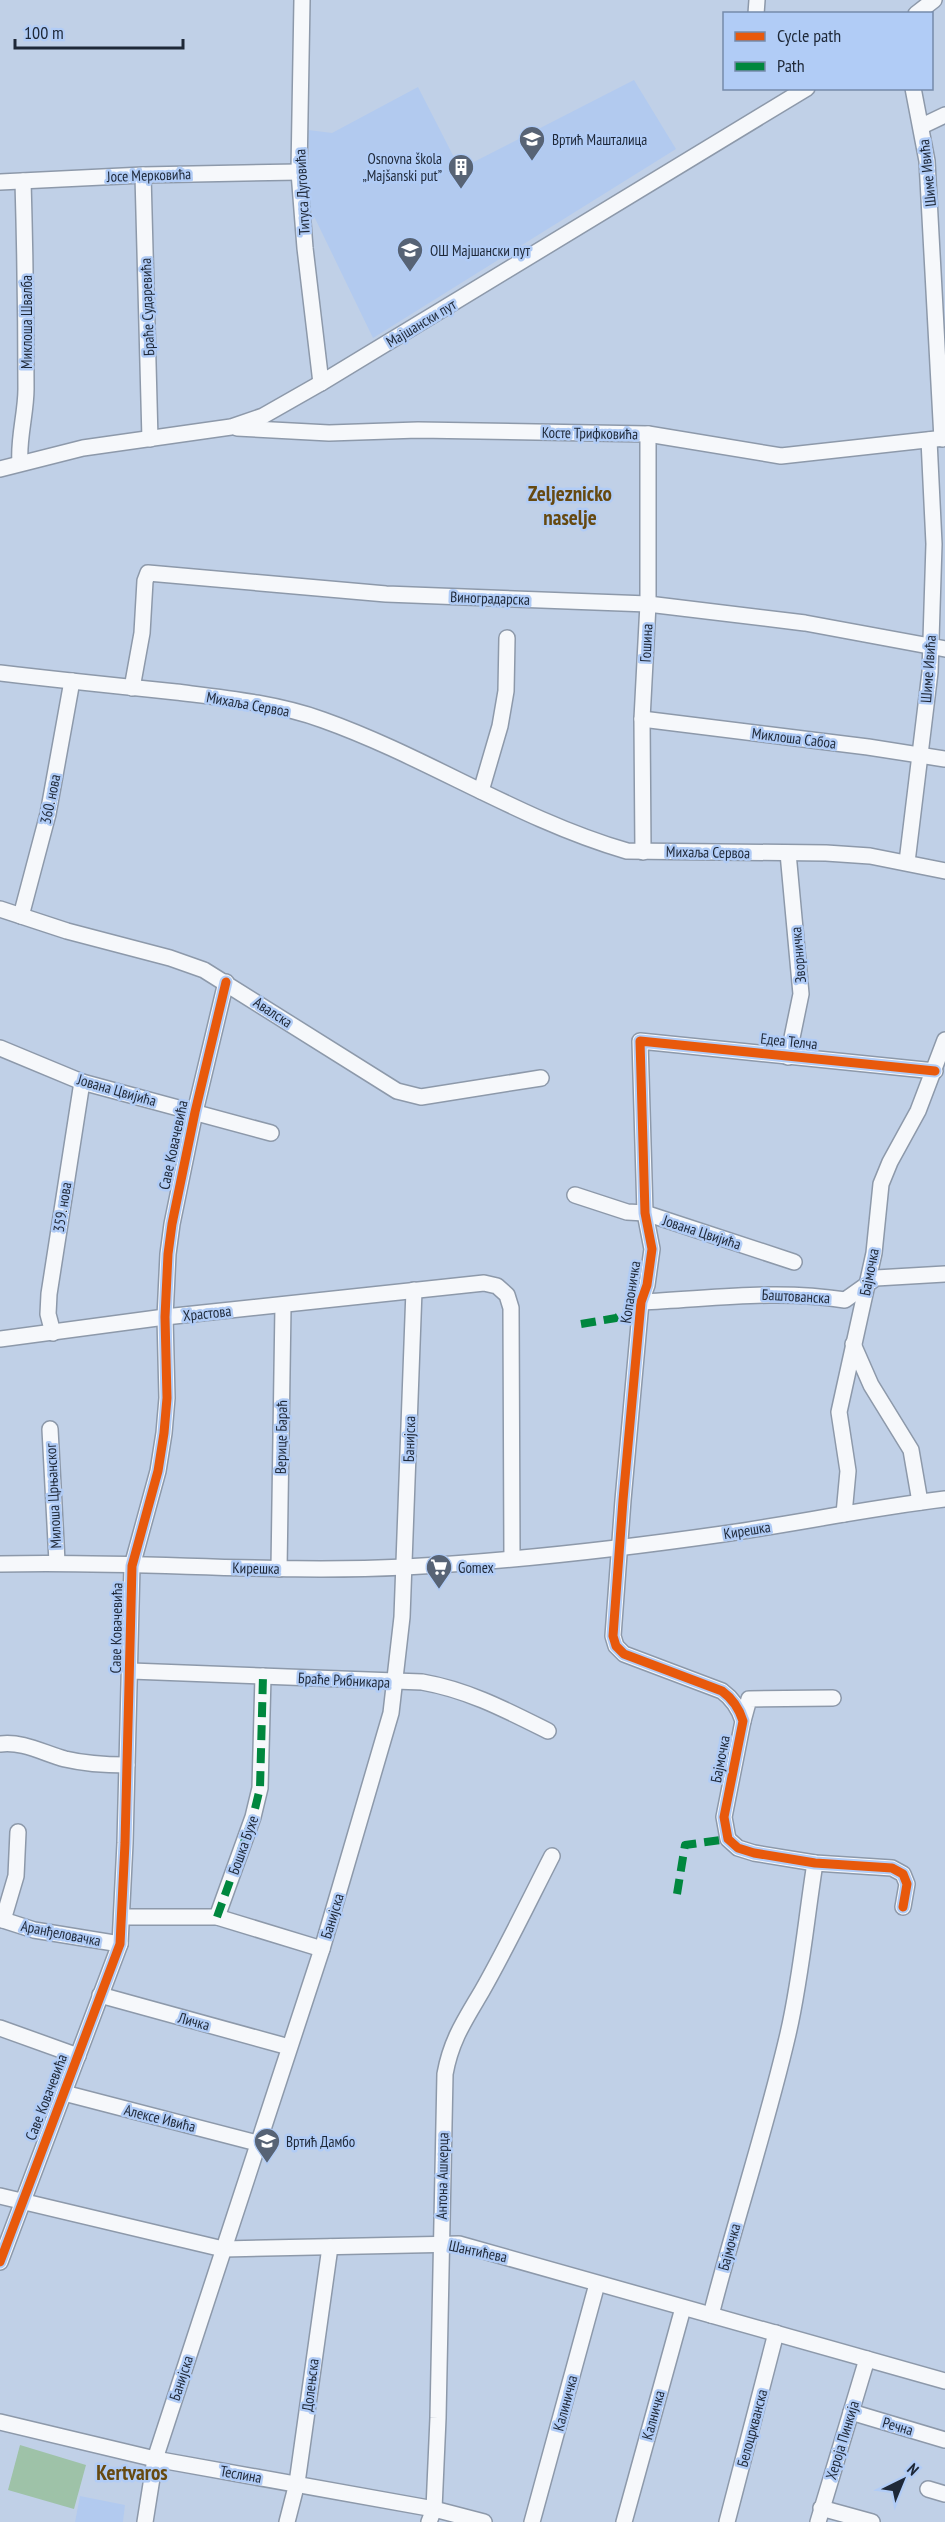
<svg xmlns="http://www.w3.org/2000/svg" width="945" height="2522" viewBox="0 0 945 2522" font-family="'PT Sans Narrow',sans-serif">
  <rect width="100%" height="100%" fill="#c0d0e7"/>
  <!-- built -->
  <g fill="#b2caef">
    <path d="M634,80L676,149L373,338L310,208L308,130L332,133L418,87L460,169Z"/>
    <path d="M80,2496L125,2505L123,2522H75Z"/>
  </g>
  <!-- green -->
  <path fill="#9ec2a8" d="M20,2445L86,2465L74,2509L8,2490Z"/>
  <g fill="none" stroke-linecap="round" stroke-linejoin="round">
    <!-- minor casing -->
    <g stroke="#8d99aa" stroke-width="18">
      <g id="minor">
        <path d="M302,0L299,172L305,248L321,383"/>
        <path d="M756,14L757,0"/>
        <path d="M916,14L934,0"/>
        <path d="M913,88L927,161L942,439"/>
        <path d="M922,126L945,115"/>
        <path d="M143,175L150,439"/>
        <path d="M0,182L143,175L299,172"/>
        <path d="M237,428L329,433L418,430L648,434L781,456L945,438"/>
        <path d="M20,462C18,439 26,413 26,389C26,320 25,251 23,181"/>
        <path d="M0,469L83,448L231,427L263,416L321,383L807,88"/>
        <path d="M0,673C59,680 117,686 176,692C224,698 276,703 323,720C427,757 520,820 627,851L826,853L870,856L945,871"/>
        <path d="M132,688L142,633L145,581L148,573L386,594L648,604L805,623L945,649"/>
        <path d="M642,719L868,747L945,759"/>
        <path d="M481,791L500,726L506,691L507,638"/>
        <path d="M643,852L642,719L648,604V434"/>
        <path d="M788,853L801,994L788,1057"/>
        <path d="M907,862L930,672L934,544L929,440"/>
        <path d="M0,909L67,931L170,958L204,970L397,1091L421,1097L541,1078"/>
        <path d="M21,916L48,814L72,681"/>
        <path d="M0,1048L82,1082L271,1133"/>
        <path d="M575,1195L627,1212L645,1213L794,1262"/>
        <path d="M641,1302C711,1299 776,1289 845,1300L876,1278L945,1274"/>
        <path d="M53,1333L48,1314L49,1294L82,1082"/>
        <path d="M0,1339L165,1317L484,1283L497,1286L507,1295L511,1308L512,1558"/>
        <path d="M853,1344L871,1385L911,1450L920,1502"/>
        <path d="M50,1429L57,1562"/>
        <path d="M844,1514L848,1471L839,1412L874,1253L881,1184L890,1162L918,1111L945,1040"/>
        <path d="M0,1564C135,1560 270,1574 405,1567C512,1561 618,1549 723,1534C797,1523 871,1508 945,1499"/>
        <path d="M279,1569L283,1306"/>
        <path d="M131,1671L422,1682C468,1690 506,1710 548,1731"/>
        <path d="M743,1721L749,1699L833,1698"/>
        <path d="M0,1744C23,1741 43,1753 65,1759C86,1764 105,1765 127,1765"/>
        <path d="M903,1907L907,1884L903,1874L892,1868L815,1863L754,1853L738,1848L728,1839L724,1817L743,1721C739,1708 733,1699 722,1691L624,1654L616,1646L613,1636L623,1500L641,1302L647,1285L652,1249L645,1213L640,1041L935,1071"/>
        <path d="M122,1917H217L322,1949"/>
        <path d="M217,1917L253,1817L260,1788L263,1676"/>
        <path d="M0,1919L34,1930L120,1944"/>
        <path d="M3,1920L16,1876L18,1832"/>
        <path d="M100,1995L289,2047"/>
        <path d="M0,2028L78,2056"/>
        <path d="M64,2093L257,2143"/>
        <path d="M0,2196L223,2249L459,2244L945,2381"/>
        <path d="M0,2262L120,1944L125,1843L132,1566L158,1471L164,1433L167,1398L165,1317L168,1254L172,1224L195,1112L226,982"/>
        <path d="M711,2315C735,2221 766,2129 788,2034C801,1978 806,1920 815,1863"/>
        <path d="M851,2412L945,2440"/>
        <path d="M0,2422L155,2459L434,2509L484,2522"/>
        <path d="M928,2489L945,2494"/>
        <path d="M821,2508L872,2522"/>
        <path d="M145,2522L155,2459L322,1949L391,1713L402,1617L414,1290"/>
        <path d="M287,2522L297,2483L330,2247"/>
        <path d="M429,2522L434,2509L438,2418L445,2074C451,2040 465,2020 482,1991C507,1947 529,1901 552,1856"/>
        <path d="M532,2522L597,2284"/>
        <path d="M624,2522L683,2308"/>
        <path d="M727,2522L776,2333"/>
        <path d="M818,2522L867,2359"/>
      </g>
    </g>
    <!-- minor -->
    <use href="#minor" stroke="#f6f8fb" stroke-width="15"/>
    <!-- quiet -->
    <g stroke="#00873e" stroke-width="8" stroke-dasharray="15 8" stroke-linecap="butt">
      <path d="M581,1324L616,1318L641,1302"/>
      <path d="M677,1894L685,1845L728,1839"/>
      <path d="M217,1917L253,1817L260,1788L263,1676"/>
    </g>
    <!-- cycleway casing -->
    <g stroke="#b1ccf6" stroke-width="13">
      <g id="cycleway">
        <path d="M903,1907L907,1884L903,1874L892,1868L815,1863L754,1853L738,1848L728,1839L724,1817L743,1721C739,1708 733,1699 722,1691L624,1654L616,1646L613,1636L623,1500L641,1302L647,1285L652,1249L645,1213L640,1041L935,1071"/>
        <path d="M0,2262L120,1944L125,1843L132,1566L158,1471L164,1433L167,1398L165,1317L168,1254L172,1224L195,1112L226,982"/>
      </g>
    </g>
    <!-- cycleway -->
    <use href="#cycleway" stroke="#e8590c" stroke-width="9"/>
  </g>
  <!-- icons -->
  <defs>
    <g id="school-pin" transform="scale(1.35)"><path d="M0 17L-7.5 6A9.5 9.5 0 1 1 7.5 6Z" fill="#576375" stroke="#b1ccf6"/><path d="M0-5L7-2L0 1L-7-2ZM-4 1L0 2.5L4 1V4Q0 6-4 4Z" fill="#fff"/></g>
    <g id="building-pin" transform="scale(1.35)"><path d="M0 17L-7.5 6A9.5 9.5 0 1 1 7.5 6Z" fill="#576375" stroke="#b1ccf6"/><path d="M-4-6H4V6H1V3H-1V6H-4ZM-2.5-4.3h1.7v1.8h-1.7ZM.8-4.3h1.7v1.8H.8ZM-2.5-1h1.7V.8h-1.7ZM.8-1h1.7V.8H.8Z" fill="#fff"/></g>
    <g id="supermarket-pin" transform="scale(1.35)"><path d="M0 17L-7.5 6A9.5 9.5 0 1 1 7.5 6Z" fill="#576375" stroke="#b1ccf6"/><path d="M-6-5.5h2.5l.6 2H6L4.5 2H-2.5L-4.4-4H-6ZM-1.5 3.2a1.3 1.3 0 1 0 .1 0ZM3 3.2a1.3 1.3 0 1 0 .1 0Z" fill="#fff"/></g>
  </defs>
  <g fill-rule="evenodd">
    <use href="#school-pin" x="532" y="139"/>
    <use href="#building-pin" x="461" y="167"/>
    <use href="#school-pin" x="410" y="250"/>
    <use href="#supermarket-pin" x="439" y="1567"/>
    <use href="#school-pin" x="267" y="2141"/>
  </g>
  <g text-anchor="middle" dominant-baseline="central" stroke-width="5" stroke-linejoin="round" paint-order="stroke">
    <!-- poi labels -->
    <g font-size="15" fill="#1e2838" stroke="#b1ccf6" text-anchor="start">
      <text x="552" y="139">Вртић Машталица</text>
      <text x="442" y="158" text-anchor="end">Osnovna škola<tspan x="442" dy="17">„Majšanski put”</tspan></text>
      <text x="430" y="250">ОШ Мајшански пут</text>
      <text x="458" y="1567">Gomex</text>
      <text x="286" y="2141">Вртић Дамбо</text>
    </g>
    <!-- street labels -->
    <g font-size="15" fill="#1e2838" stroke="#b1ccf6">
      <text transform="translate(927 173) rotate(-96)">Шиме Ивића</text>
      <text transform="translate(149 175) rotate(-2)">Јосе Мерковића</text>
      <text transform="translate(302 192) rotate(-93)">Титуса Дуговића</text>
      <text transform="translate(147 307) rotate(-92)">Браће Сударевића</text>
      <text transform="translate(26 322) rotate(-90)">Миклоша Швалба</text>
      <text transform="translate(421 323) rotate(-31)">Мајшански пут</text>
      <text transform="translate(590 433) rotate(1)">Косте Трифковића</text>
      <text transform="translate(490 598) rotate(2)">Виноградарска</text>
      <text transform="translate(646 643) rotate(-87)">Гошина</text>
      <text transform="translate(928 669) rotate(-86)">Шиме Ивића</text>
      <text transform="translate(248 704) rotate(10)">Михаља Сервоа</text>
      <text transform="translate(794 738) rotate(7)">Миклоша Сабоа</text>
      <text transform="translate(50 799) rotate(-78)">360. нова</text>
      <text transform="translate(708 852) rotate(1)">Михаља Сервоа</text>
      <text transform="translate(798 955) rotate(-95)">Зворничка</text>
      <text transform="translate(273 1012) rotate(33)">Авалска</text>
      <text transform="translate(789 1041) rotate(6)">Едеа Телча</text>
      <text transform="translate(117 1090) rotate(16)">Јована Цвијића</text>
      <text transform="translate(173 1145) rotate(-78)">Саве Ковачевића</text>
      <text transform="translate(62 1207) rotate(-81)">359. нова</text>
      <text transform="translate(702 1232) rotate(18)">Јована Цвијића</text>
      <text transform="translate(869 1272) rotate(-79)">Бајмочка</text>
      <text transform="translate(630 1292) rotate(-81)">Копаоничка</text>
      <text transform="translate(796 1296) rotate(3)">Баштованска</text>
      <text transform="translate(207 1313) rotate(-6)">Храстова</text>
      <text transform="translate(281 1437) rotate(-89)">Верице Бараћ</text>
      <text transform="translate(409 1439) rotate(-88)">Банијска</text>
      <text transform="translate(53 1496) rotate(-93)">Милоша Црњанског</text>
      <text transform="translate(747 1530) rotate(-9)">Кирешка</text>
      <text transform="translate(256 1568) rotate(1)">Кирешка</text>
      <text transform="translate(116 1628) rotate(-89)">Саве Ковачевића</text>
      <text transform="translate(344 1680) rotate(3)">Браће Рибникара</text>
      <text transform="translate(720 1759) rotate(-79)">Бајмочка</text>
      <text transform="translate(243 1845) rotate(-70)">Бошка Бухе</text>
      <text transform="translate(332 1916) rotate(-73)">Банијска</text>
      <text transform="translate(61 1933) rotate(11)">Аранђеловачка</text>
      <text transform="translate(194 2021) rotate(15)">Личка</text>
      <text transform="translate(46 2097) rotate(-69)">Саве Ковачевића</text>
      <text transform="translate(160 2118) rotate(14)">Алексе Ивића</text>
      <text transform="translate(442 2176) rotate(-89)">Антона Ашкерца</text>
      <text transform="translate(729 2247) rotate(-75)">Бајмочка</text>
      <text transform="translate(478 2251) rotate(12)">Шантићева</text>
      <text transform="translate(181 2378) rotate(-72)">Банијска</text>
      <text transform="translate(310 2385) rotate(-83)">Долењска</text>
      <text transform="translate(565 2403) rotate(-75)">Калиничка</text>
      <text transform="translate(653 2415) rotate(-75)">Калничка</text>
      <text transform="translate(898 2426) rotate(16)">Речна</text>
      <text transform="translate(752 2428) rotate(-75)">Белоцркванска</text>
      <text transform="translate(842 2440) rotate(-73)">Хероја Пинкија</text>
      <text transform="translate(241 2474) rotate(10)">Теслина</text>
    </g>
    <!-- district labels -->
    <g font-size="21" font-weight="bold" fill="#664910" stroke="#b1ccf6">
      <text x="570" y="493">Zeljeznicko<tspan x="570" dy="24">naselje</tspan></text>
      <text x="132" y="2472">Kertvaros</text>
    </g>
  </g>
  <!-- legend -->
  <rect x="723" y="12" width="210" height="78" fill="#b1ccf6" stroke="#768aaa" stroke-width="1.5"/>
  <rect x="735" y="32" width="30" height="9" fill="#e8590c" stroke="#768aaa" stroke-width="1.5"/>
  <text x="777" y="42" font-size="18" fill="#1e2838">Cycle path</text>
  <rect x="735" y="62" width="30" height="9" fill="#00873e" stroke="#768aaa" stroke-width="1.5"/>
  <text x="777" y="72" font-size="18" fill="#1e2838">Path</text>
  <!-- north arrow -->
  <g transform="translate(903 2480) rotate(43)" stroke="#b1ccf6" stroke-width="4.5" paint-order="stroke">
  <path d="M0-4.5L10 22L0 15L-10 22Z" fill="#1e2838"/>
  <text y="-9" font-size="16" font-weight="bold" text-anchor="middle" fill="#1e2838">N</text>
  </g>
  <!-- scale -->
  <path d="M15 39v9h168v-9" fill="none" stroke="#1e2838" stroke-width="3"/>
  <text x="24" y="39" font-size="18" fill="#1e2838" stroke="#b1ccf6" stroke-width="4.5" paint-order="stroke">100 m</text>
</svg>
